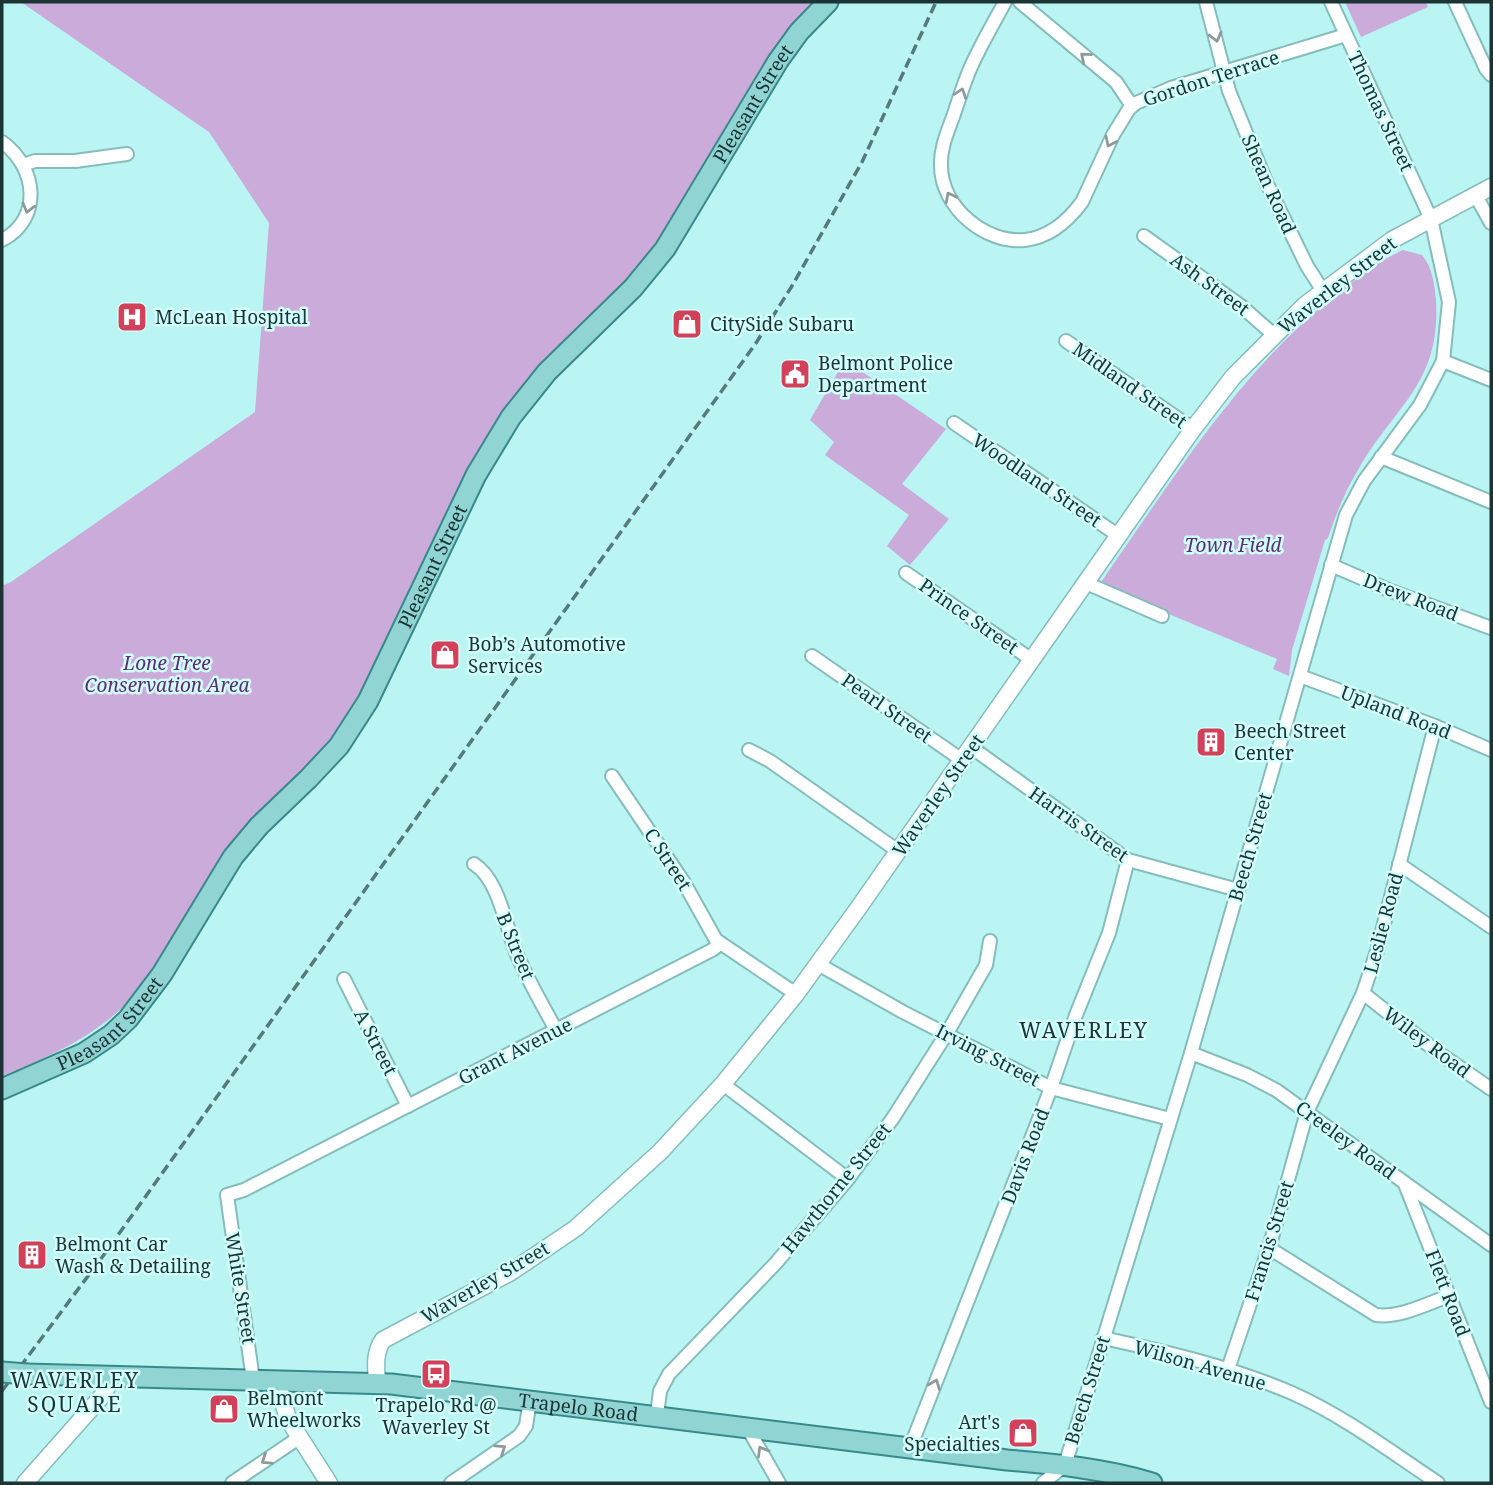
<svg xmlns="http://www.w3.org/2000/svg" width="1493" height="1485" viewBox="0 0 1493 1485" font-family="'Noto Serif',serif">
  <rect width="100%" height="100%" fill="#baf4f3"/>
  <!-- green -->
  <g fill="#caabd9">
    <path d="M21,2H815L691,185L672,223L636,274L550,358L361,697C351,712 343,728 332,742C300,780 261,813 229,850C205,877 191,911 174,941C129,1018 81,1044 2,1076V586L11,582L255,412L269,223L209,132Z"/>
    <path d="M1345,2H1426L1428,7L1361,37Z"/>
    <path d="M1403,250L1422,255C1433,269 1434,283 1436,300C1441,384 1395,405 1358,470C1345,491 1336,514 1328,538L1325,540L1292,650L1289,676L1273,669L1277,659L1099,585C1170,484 1235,376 1333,297C1355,280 1377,262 1403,250Z"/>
    <path d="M845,360L946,429L902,484L949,519L910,565L887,546L909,515L825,455L834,442L810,420Z"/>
  </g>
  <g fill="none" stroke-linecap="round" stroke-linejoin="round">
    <!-- minor casing -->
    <g stroke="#84bdbc" stroke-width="16">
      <g id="minor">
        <path d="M1005,2C993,24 980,46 970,69C964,83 959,99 954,114C948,131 940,148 941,166C941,207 985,244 1025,240C1050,237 1068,221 1082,202L1113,135L1129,109L1136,103L1171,88L1346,35"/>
        <path d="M1020,2L1116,82L1132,106"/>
        <path d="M1206,2L1229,91L1267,184L1307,266L1323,291"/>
        <path d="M1455,2L1486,69L1491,75"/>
        <path d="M2,142C37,167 43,219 2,240"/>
        <path d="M23,165L35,161H75L127,154"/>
        <path d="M1476,196L1491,223"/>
        <path d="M1144,236L1241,306L1274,335"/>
        <path d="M1066,341L1193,429"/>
        <path d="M1443,361L1491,380"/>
        <path d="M954,423L1119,536"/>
        <path d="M1381,457L1491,502"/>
        <path d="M1331,565L1391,591L1491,628"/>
        <path d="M906,573L1032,660"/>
        <path d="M1086,583L1162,616"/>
        <path d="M812,656L962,760"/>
        <path d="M1300,676L1435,726L1491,750"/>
        <path d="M971,747L1128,860L1238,890"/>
        <path d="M749,750L770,761L898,851"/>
        <path d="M612,776L683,881L716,940L796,994"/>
        <path d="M474,864C500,880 506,930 518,957C529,982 543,1006 556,1030"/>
        <path d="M1399,864L1491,927"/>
        <path d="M818,964L903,1012L1051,1088L1170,1119"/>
        <path d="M344,979L408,1106"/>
        <path d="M1363,993L1436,1051L1491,1089"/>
        <path d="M1191,1053L1247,1075L1276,1090L1491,1245"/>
        <path d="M723,1084L848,1179"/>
        <path d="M1405,1184L1491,1402"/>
        <path d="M1269,1248L1376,1315C1400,1318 1426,1304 1449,1296"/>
        <path d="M1103,1338C1168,1352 1231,1367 1292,1393C1344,1416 1391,1452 1438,1483"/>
        <path d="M1228,1369L1269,1248L1307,1112L1363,993L1377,951L1435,726"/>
        <path d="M253,1380L227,1195L244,1190L712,950L720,944"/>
        <path d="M657,1415L660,1391L669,1374L775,1264L848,1179L893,1118L947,1033L986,965L990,941"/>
        <path d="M747,1427L779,1483"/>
        <path d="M910,1448L1051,1088L1076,1015L1109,933L1128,860"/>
        <path d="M232,1483L300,1437"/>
        <path d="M451,1483L519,1436L526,1426L530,1400"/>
        <path d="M1043,1483L1065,1465L1191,1053L1346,515L1364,481L1420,405L1443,361L1449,302L1431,219L1331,2"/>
      </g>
    </g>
    <!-- tertiary casing -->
    <g stroke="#84bdbc" stroke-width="19">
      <g id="tertiary">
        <path d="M277,1381L288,1419L329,1483"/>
        <path d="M377,1383C376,1367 374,1353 383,1340L511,1272L576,1228L660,1152L723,1084L796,994L857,910L1193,429L1233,377L1305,305L1392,240L1491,187"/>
        <path d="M25,1483L103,1395L112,1377"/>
      </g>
    </g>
    <!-- primary casing -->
    <g stroke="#388989" stroke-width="23">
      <g id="primary">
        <path id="s1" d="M2,1089L84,1053L111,1035L128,1019L162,974L233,857L259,826L309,778L339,746L368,701L476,475L511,417L547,372L633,288L665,249L778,61L799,32L828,2"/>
        <path id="s2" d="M27,1374L391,1384L1007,1460C1057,1464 1105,1469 1152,1483"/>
      </g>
    </g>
    <!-- minor -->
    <use href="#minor" stroke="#fff" stroke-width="12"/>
    <!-- tertiary -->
    <use href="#tertiary" stroke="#fff" stroke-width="16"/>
    <!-- primary -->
    <use href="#primary" stroke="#90d4d4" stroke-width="19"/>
    <!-- rail -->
    <path stroke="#567a7a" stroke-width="3.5" stroke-dasharray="10 5" stroke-linecap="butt" d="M2,1391L103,1256L756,343L792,286L862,162L936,2"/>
    <!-- primary-bridge casing -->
    <g stroke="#388989" stroke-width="23" stroke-linecap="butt">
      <path id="primary-bridge" d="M2,1372L27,1374"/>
    </g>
    <!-- primary-bridge -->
    <use href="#primary-bridge" stroke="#90d4d4" stroke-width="19"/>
  </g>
  <!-- one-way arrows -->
  <defs><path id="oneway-chevron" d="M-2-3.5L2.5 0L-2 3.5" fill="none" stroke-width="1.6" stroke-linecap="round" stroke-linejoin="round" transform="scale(1.75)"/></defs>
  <g stroke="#8e9a9a">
    <use href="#oneway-chevron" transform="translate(1216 37) rotate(76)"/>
    <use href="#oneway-chevron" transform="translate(1085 57) rotate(-140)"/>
    <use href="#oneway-chevron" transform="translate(961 93) rotate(-71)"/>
    <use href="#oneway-chevron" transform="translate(1110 142) rotate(116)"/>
    <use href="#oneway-chevron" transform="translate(950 197) rotate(-117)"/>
    <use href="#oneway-chevron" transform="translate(28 208) rotate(105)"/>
    <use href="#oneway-chevron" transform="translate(935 1384) rotate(-68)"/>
    <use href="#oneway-chevron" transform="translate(501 1449) rotate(-34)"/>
    <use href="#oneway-chevron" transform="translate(762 1451) rotate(-120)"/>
    <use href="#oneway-chevron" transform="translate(266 1460) rotate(146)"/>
  </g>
  <!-- icons -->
  <defs>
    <g id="hospital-square" transform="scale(1.575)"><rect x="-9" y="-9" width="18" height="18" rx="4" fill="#d24159" stroke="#d0fffe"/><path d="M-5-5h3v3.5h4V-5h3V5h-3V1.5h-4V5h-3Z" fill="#fff"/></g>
    <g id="shop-square" transform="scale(1.575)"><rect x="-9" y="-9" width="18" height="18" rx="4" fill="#d24159" stroke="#d0fffe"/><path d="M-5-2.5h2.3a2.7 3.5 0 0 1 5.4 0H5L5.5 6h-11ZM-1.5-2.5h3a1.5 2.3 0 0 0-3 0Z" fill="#fff"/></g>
    <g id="civic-square" transform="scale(1.575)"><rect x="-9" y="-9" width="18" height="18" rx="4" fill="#d24159" stroke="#d0fffe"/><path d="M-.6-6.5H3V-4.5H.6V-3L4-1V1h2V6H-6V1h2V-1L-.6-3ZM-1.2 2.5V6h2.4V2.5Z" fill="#fff"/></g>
    <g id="building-square" transform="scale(1.575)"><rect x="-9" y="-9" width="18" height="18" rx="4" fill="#d24159" stroke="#d0fffe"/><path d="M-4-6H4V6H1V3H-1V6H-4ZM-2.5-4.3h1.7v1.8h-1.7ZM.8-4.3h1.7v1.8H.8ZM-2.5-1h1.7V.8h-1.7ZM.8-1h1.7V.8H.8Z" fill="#fff"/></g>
    <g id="bus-square" transform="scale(1.575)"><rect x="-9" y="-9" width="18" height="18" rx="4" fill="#d24159" stroke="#d0fffe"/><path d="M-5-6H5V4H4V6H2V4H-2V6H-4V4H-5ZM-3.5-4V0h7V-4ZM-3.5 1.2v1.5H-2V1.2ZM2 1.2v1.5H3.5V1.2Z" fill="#fff"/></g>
  </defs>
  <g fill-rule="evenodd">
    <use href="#hospital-square" x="132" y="317"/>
    <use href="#shop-square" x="687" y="324"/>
    <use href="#civic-square" x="795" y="374"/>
    <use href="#shop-square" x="445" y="655"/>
    <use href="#building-square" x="1211" y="742"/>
    <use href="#building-square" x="32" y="1255"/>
    <use href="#bus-square" x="436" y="1374"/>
    <use href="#shop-square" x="224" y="1409"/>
    <use href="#shop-square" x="1023" y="1433"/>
  </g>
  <g text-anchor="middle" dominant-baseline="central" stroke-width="5" stroke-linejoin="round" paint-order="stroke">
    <!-- street labels -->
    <g font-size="19" fill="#1d3434" stroke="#d0fffe">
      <text transform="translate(1211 78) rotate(-18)">Gordon Terrace</text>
      <text stroke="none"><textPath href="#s1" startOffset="1262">Pleasant Street</textPath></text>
      <text transform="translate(1381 111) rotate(65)">Thomas Street</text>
      <text transform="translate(1269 184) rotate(66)">Shean Road</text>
      <text transform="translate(1210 284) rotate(36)">Ash Street</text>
      <text transform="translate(1337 285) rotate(-38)">Waverley Street</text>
      <text transform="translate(1130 385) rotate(35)">Midland Street</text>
      <text transform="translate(1037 480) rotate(34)">Woodland Street</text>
      <text stroke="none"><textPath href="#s1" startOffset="695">Pleasant Street</textPath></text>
      <text transform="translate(1411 597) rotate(21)">Drew Road</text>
      <text transform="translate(969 616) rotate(35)">Prince Street</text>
      <text transform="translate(887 708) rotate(35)">Pearl Street</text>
      <text transform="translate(1396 712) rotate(21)">Upland Road</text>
      <text transform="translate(938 795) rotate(-55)">Waverley Street</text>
      <text transform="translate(1079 824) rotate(35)">Harris Street</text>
      <text transform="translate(1250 847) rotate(-74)">Beech Street</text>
      <text transform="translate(668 859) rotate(57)">C Street</text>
      <text transform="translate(1383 923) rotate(-75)">Leslie Road</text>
      <text transform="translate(516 946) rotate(68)">B Street</text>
      <text stroke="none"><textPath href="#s1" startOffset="128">Pleasant Street</textPath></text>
      <text transform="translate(376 1042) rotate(63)">A Street</text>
      <text transform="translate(1427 1042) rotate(37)">Wiley Road</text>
      <text transform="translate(515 1051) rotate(-27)">Grant Avenue</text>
      <text transform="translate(988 1055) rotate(27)">Irving Street</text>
      <text transform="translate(1346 1140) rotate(36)">Creeley Road</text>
      <text transform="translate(1025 1156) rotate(-69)">Davis Road</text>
      <text transform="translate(836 1188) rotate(-51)">Hawthorne Street</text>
      <text transform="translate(1269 1241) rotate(-73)">Francis Street</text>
      <text transform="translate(485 1282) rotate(-30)">Waverley Street</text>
      <text transform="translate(241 1288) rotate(81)">White Street</text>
      <text transform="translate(1448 1293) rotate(69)">Flett Road</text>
      <text transform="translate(1200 1365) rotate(16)">Wilson Avenue</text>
      <text transform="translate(1087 1390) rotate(-73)">Beech Street</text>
      <text stroke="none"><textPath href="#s2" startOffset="553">Trapelo Road</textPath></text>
    </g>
    <!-- poi labels -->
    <g font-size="19" fill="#1d3434" stroke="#d0fffe" text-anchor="start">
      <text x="155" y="317">McLean Hospital</text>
      <text x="710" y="324">CitySide Subaru</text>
      <text x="818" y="363">Belmont Police<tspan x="818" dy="22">Department</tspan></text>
      <text x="468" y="644">Bob’s Automotive<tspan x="468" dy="22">Services</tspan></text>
      <text x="1234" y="731">Beech Street<tspan x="1234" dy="22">Center</tspan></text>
      <text x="55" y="1244">Belmont Car<tspan x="55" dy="22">Wash &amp; Detailing</tspan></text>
      <text x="247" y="1398">Belmont<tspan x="247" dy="22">Wheelworks</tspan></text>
      <text x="436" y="1405" text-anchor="middle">Trapelo Rd @<tspan x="436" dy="22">Waverley St</tspan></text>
      <text x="1000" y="1422" text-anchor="end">Art's<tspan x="1000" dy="22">Specialties</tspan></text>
    </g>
    <!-- park labels -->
    <g font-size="19" font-style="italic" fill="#5e2c72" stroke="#d0fffe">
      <text x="1233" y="545">Town Field</text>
      <text x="167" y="663">Lone Tree<tspan x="167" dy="22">Conservation Area</tspan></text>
    </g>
    <!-- neighbourhood labels -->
    <g font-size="21" letter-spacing="2" fill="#1d3434" stroke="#d0fffe">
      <text x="1084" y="1030">WAVERLEY</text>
      <text x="75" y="1380">WAVERLEY<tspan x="75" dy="24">SQUARE</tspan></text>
    </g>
  </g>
  <!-- border -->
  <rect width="1493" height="1485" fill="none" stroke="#1d3434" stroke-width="7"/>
</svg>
